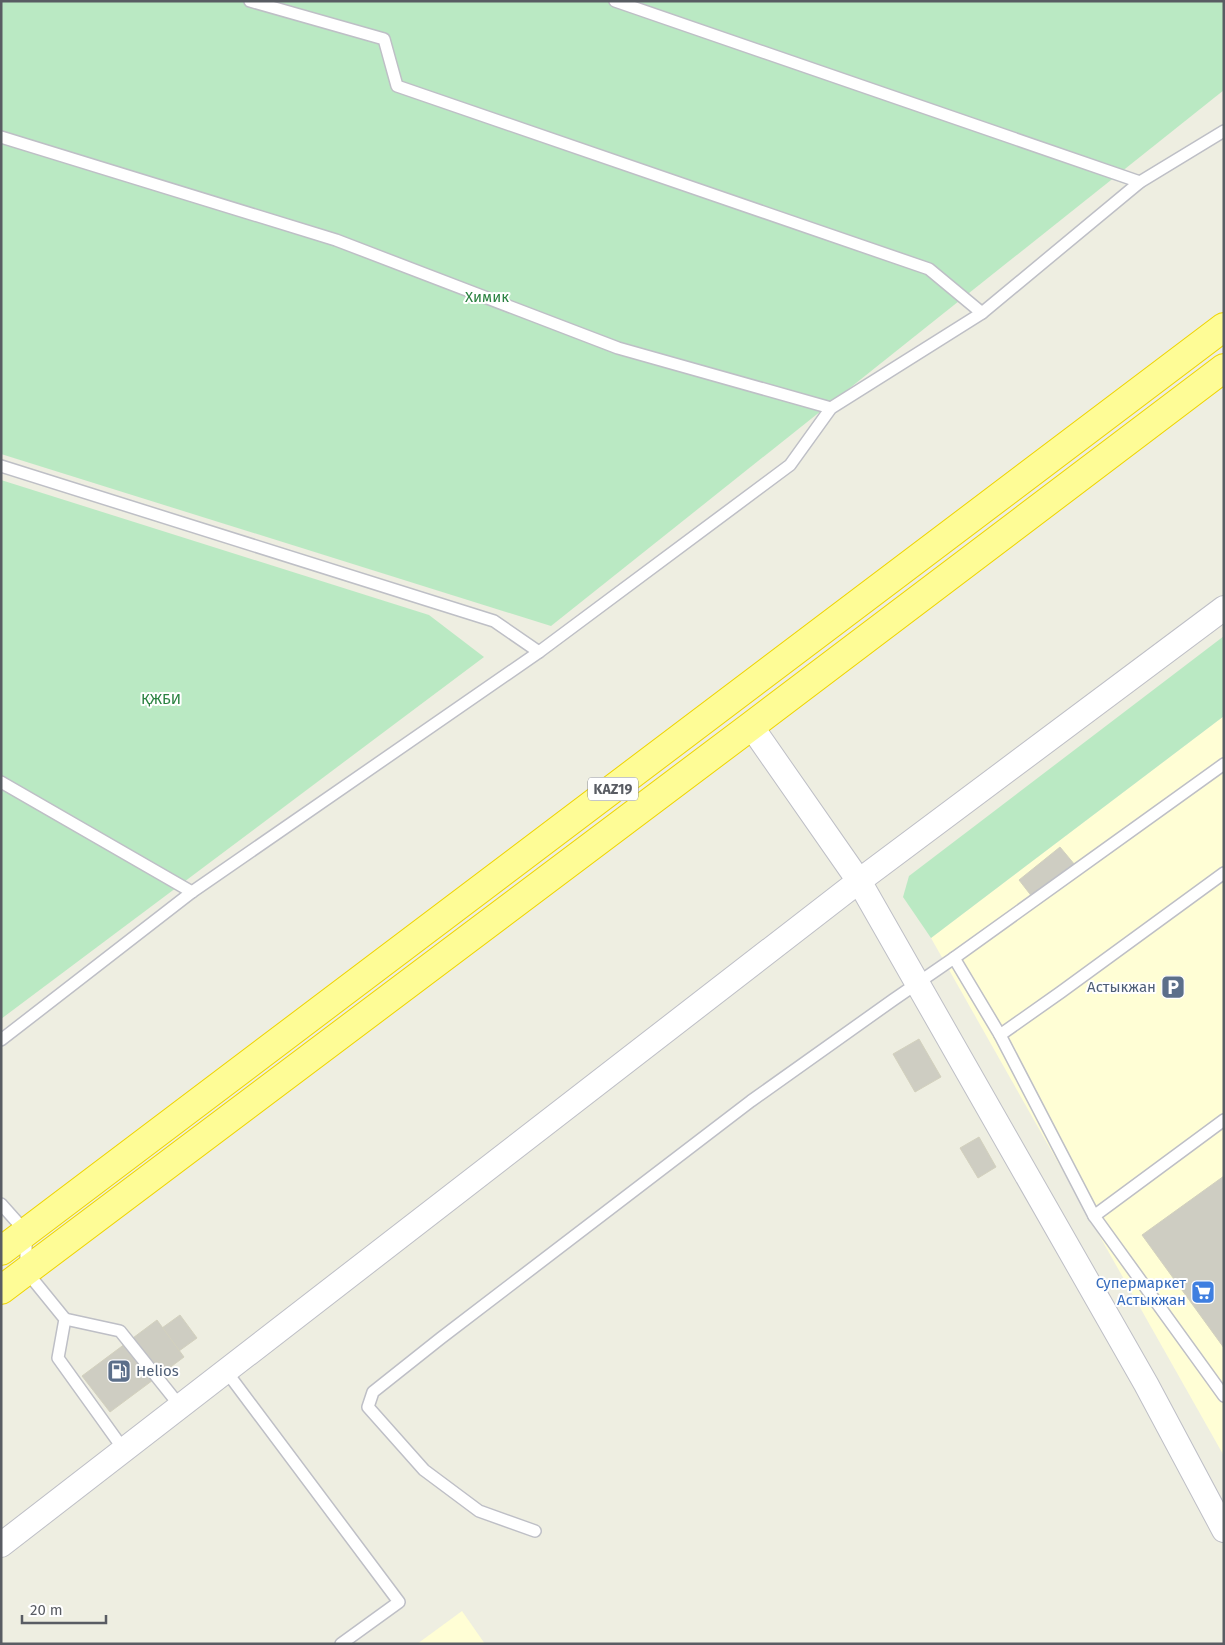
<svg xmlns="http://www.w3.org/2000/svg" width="1225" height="1645" viewBox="0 0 1225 1645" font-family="'Fira Sans',sans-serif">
  <rect width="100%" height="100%" fill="#eeeee1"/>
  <!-- commercial -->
  <g fill="#fffed5">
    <path d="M1224,716V1456L931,938Z"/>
    <path d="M462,1611L485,1644H417Z"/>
  </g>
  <!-- green -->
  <g fill="#bae9c3">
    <path d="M1,1H1224V90L551,626L1,454Z"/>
    <path d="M1,480L429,615L484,657L1,1019Z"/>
    <path d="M1224,636V716L931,938L903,897L909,876Z"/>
  </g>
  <!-- building -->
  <g fill="#cecdc2" stroke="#d3d1be">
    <path d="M1060,847L1075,865L1033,898L1019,880Z"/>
    <path d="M919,1039L941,1077L915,1092L893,1054Z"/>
    <path d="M979,1137L996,1167L978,1178L960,1148Z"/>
    <path d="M1224,1176V1348L1142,1235Z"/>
    <path d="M180,1315L197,1338L179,1351L162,1328Z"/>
    <path d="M157,1320L184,1357L110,1412L82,1376Z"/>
  </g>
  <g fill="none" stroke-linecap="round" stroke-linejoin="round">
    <!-- service casing -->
    <g stroke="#bebfc6" stroke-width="14">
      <g id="service">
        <path d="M250,1L384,39L397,86L929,269L982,313"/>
        <path d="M615,1L1140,182"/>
        <path d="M1,137L336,240L618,348L831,408"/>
        <path d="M1,466L494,621L539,652"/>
        <path d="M1,782L192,892"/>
        <path d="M954,958L1224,764"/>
        <path d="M1000,1035L1094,1216L1224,1396"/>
        <path d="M1,1040L192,892L539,652L790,465L831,408L982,313L1140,182L1224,131"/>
        <path d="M1,1204L26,1232V1271L65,1319L58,1358L124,1450"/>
        <path d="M1094,1216L1224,1120"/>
        <path d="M65,1319L120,1331L180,1406"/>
        <path d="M226,1371L399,1602L341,1644"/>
        <path d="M535,1531L479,1511L424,1470L368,1407L373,1392L441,1338L751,1101L893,1000L954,958L1000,1035L1061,992L1224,873"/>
      </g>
    </g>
    <!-- minor casing -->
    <g stroke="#bebfc6" stroke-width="26">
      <g id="minor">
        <path d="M751,726L859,881L1146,1384L1224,1530"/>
        <path d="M1,1545L859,881L1224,608"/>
      </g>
    </g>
    <!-- trunk casing -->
    <g stroke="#efd400" stroke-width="30">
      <g id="trunk">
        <path d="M1,1251L1224,327"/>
        <path d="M1,1290L751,726L1224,368"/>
      </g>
    </g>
    <!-- service -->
    <use href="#service" stroke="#fff" stroke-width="11"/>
    <!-- minor -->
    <use href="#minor" stroke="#fff" stroke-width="24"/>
    <!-- trunk -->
    <use href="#trunk" stroke="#fefc96" stroke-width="28"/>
  </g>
  <!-- icons -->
  <defs>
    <g id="parking-square" transform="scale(1.25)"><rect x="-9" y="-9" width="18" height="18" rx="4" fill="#5c6f8a" stroke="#fff"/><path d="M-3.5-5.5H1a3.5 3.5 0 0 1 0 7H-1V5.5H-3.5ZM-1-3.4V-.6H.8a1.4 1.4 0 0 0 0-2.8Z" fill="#fff"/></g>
    <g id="supermarket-square" transform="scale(1.25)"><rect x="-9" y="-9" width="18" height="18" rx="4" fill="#3f7fe0" stroke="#fff"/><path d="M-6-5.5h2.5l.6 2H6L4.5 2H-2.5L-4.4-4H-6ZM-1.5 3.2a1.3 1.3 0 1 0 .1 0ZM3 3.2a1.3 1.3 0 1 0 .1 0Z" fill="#fff"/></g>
    <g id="fuel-square" transform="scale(1.25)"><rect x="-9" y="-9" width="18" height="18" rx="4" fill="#5c6f8a" stroke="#fff"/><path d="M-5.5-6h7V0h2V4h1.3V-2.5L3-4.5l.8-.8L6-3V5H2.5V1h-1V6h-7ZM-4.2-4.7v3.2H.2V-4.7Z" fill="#fff"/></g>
  </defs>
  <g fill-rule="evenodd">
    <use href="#parking-square" x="1173" y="987"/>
    <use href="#supermarket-square" x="1203" y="1292"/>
    <use href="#fuel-square" x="119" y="1371"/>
  </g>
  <g text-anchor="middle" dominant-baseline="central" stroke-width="4" stroke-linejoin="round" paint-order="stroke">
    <!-- shield labels -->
    <rect fill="#fff" stroke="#8b8d92" stroke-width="1" x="588" y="777.5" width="50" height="23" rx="4"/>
    <g font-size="14" font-weight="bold" fill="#595c63">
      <text x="613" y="789">KAZ19</text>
    </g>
    <!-- park labels -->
    <g font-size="15" fill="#2b8241" stroke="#fff">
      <text x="487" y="297">Химик</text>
      <text x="161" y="699">ҚЖБИ</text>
    </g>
    <!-- service labels -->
    <g font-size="15" fill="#4e5e75" stroke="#fff" text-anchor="end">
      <text x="1156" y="987">Астыкжан</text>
      <text x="136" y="1371" text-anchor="start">Helios</text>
    </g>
    <!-- shop labels -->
    <g font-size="15" fill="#366cbe" stroke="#fff" text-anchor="end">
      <text x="1186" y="1283">Супермаркет<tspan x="1186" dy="17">Астыкжан</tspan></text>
    </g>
  </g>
  <!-- border -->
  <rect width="1225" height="1645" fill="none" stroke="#595c63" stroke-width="5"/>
  <!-- scale -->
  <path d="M22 1615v8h84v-8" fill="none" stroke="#595c63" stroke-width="2.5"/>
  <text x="30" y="1615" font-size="15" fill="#595c63" stroke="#ffffff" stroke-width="4" paint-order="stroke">20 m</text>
</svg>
